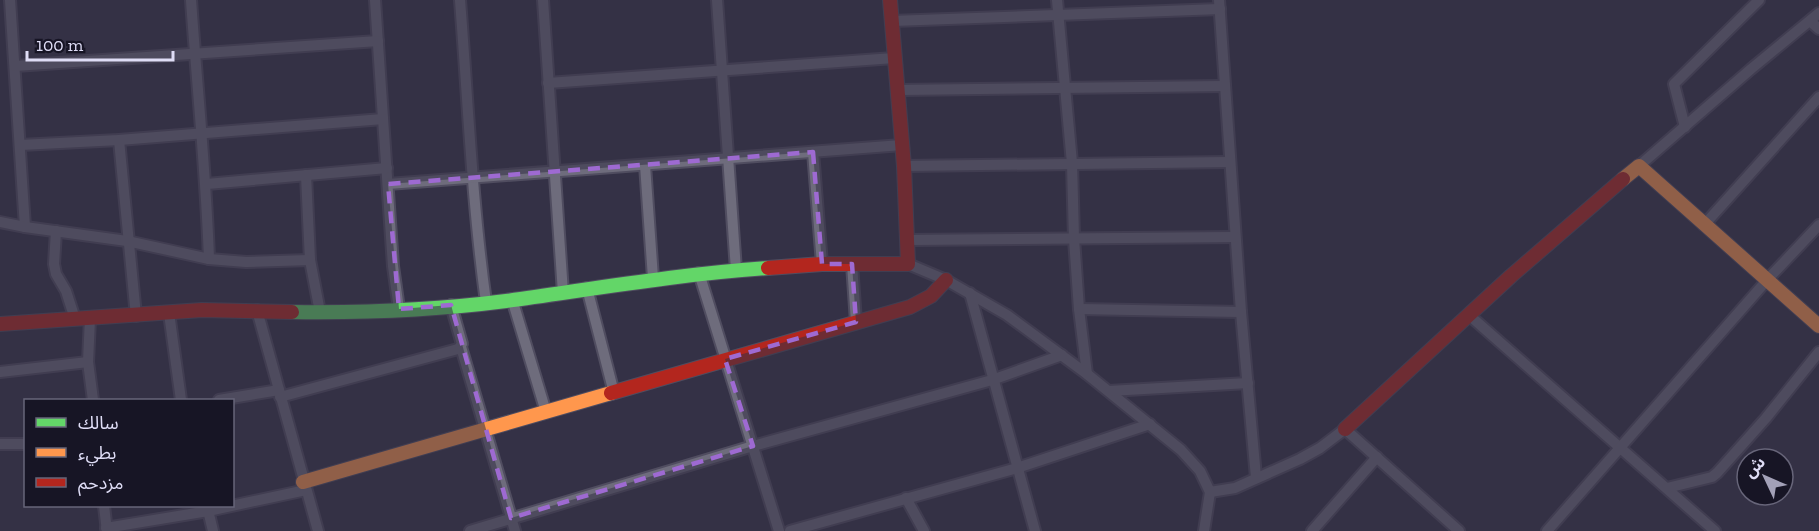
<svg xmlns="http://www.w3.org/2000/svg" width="1819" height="531" viewBox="0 0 1819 531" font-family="'Zilla Slab','Noto Sans Arabic',serif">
  <rect width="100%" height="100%" fill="#343146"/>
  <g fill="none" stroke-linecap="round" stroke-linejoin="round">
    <!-- street casing -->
    <g stroke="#504d60" stroke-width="14">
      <g id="street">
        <path d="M10,0L25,227"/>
        <path d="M191,0C197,86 206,172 209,259"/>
        <path d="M375,0L393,266L399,309"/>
        <path d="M460,0C468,101 472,202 486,302"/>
        <path d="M543,0L563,293"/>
        <path d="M717,0L736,270"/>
        <path d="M1057,0L1072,163L1074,239L1079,309L1087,374"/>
        <path d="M1219,0L1241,312L1256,477"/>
        <path d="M892,21L1220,9"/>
        <path d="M1810,21L1819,29"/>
        <path d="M15,66L378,41"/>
        <path d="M548,83L894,58"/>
        <path d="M898,90L1225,86"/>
        <path d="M1685,127L1674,84L1759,0"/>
        <path d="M119,140L136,316"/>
        <path d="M20,145L119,140L383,119"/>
        <path d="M813,152L822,264"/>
        <path d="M645,165L653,278"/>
        <path d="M904,166L1230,162"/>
        <path d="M1639,166L1751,69L1819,13"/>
        <path d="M306,175L310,260L320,312"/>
        <path d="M207,184L387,168"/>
        <path d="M388,184L902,145"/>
        <path d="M0,222L25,227L127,241L209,259L246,262L310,260"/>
        <path d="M1704,225L1819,97"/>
        <path d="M56,231L54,264L56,274L66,291L75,319"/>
        <path d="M908,240L1235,237"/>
        <path d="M852,264L856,322"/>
        <path d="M908,264L946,280L1007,315L1087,374L1181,450L1200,471L1210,492L1204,531"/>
        <path d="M699,273L779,531"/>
        <path d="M587,288L614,393"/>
        <path d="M970,293L1035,531"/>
        <path d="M512,299L546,412"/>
        <path d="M1079,309L1241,312"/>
        <path d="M257,310L318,531"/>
        <path d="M169,313L181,400"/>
        <path d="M1469,315L1715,531"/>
        <path d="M90,318L88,362L93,400"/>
        <path d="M461,347L515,531"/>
        <path d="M0,372L88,362"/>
        <path d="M1109,391L1248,383"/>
        <path d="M280,397L458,349L462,344L451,305"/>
        <path d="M219,400L279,390"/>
        <path d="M0,444H26"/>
        <path d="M1667,488L1712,477L1717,473L1766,418L1819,352"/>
        <path d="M1210,492L1235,488L1300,459L1320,448L1345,429L1459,531"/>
        <path d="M906,498L924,531"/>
        <path d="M104,506L107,531"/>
        <path d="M207,506L213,531"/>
        <path d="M106,528L208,511L306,490"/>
        <path d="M470,531L753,446L992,380L1062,355"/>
        <path d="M790,531L1017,468L1150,424"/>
        <path d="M1312,531L1377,457"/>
        <path d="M1547,531L1768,279L1819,225"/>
      </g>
    </g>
    <!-- fast casing -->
    <g stroke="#504d60" stroke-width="16">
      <path id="fast" d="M292,312C362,313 436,310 506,301C593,289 680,274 768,268"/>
    </g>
    <!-- slow casing -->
    <g stroke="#504d60" stroke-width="16">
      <g id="slow">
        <path d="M1623,179L1639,166L1819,326"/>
        <path d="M303,482L611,393"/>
      </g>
    </g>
    <!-- jam casing -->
    <g stroke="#504d60" stroke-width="16">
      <g id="jam">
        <path d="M768,268L822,264H908L904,166L890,0"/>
        <path d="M0,324L202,310L292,312"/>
        <path d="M611,393L910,307L931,296L946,280"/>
        <path d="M1345,429L1511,276L1623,179"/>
      </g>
    </g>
    <!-- street -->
    <use href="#street" stroke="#6e6c7c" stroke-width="10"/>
    <!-- fast -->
    <use href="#fast" stroke="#63d668" stroke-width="14"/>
    <!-- slow -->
    <use href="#slow" stroke="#ff974d" stroke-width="14"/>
    <!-- jam -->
    <use href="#jam" stroke="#b3261e" stroke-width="14"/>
  </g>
  <!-- marked area -->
  <path d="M0 0H1819V531H0ZM813,152L822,264H852L856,322L725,359L753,446L511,518L451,305L399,309L388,184Z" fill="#343146" fill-opacity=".55" fill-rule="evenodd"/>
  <path fill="none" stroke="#9e6ad2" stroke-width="4.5" stroke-dasharray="12 8" stroke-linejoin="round" d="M813,152L822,264H852L856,322L725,359L753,446L511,518L451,305L399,309L388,184Z"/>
  <!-- legend -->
  <rect x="24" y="399" width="210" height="108" fill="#171525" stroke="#676579" stroke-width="1.5"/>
  <rect x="36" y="418" width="30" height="9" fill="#63d668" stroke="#676579" stroke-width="1.5"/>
  <text x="78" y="429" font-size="18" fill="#dfddf6">سالك</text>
  <rect x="36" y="448" width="30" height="9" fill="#ff974d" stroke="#676579" stroke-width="1.5"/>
  <text x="78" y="459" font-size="18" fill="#dfddf6">بطيء</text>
  <rect x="36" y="478" width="30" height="9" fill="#b3261e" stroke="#676579" stroke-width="1.5"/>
  <text x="78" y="489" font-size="18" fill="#dfddf6">مزدحم</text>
  <!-- north arrow -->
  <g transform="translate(1765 477) rotate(314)"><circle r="28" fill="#171525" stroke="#676579" stroke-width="1.5"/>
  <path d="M0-4.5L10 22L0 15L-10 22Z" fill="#a3a1b8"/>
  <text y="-9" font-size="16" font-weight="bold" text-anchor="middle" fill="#dfddf6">ش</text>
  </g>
  <!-- scale -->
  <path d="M27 51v9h146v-9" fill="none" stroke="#dfddf6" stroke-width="3"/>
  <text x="36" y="51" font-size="18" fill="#dfddf6" stroke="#171525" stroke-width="4.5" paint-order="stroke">100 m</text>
</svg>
